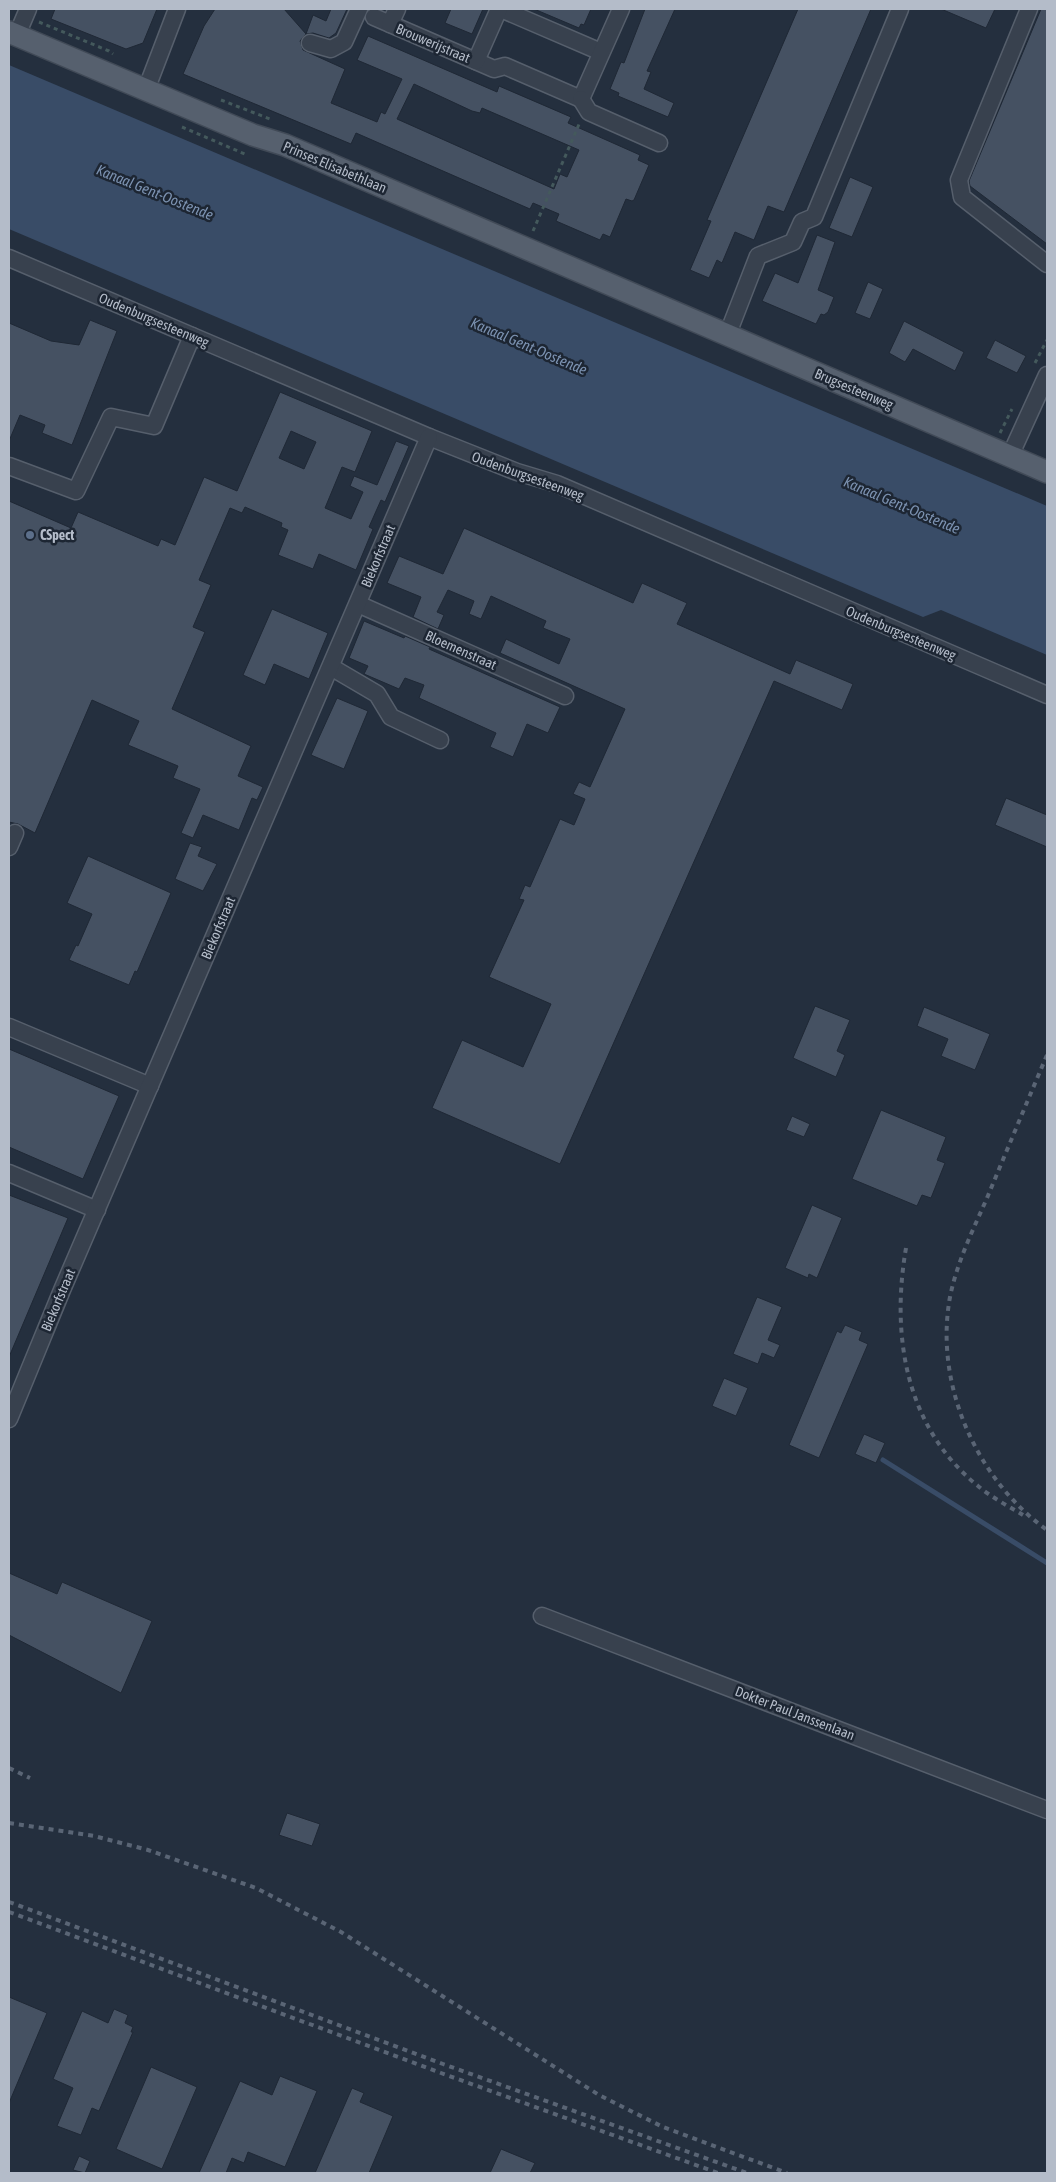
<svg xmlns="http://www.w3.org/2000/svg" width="1056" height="2182" viewBox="0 0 1056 2182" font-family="'Asap Condensed',sans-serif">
  <rect width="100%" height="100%" fill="#242f3e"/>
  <!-- water -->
  <path fill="#394c67" d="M9,65L1047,506V655L941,610L923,617L9,229Z"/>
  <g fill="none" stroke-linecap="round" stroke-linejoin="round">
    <!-- stream -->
    <path stroke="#394c67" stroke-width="5" d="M883,1460L1047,1563"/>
  </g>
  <!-- building -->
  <g fill="#455162" stroke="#1f2835" fill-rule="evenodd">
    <path d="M55,9H157L143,43L126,49L51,19Z"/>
    <path d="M215,9H284L306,34L300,41L303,50L345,69L331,103L377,122L381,112L385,114L402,79L357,60L368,36L497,92L499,86L571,117L568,123L640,155L638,160L649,165L634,200L632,201L626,199L610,237L603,234L600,240L556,221L559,214L533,203L530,209L356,133L351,144L183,74L204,26ZM414,84L472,111L480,113L482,108L579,150L567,177L560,174L554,189L397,119Z"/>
    <path d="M331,9H347L336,33L329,38L313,33L306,34L313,15L326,21Z"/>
    <path d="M451,9H483L472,34L445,23Z"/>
    <path d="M534,9H591L584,25L581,24L579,28Z"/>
    <path d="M645,9H675L647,71L651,72L644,89L674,103L668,117L618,96L619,93L610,89L621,62L624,63Z"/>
    <path d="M798,9H871L784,212L768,206L754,240L735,232L722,263L717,260L709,278L690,270L711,221L707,220Z"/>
    <path d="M941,9H995L986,28Z"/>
    <path d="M1041,9H1047V244L970,186L969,181Z"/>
    <path d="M850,177L873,187L852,237L829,228Z"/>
    <path d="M817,235L835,242L818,290L834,297L828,312L824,315L821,314L816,324L762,301L775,273L798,283Z"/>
    <path d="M868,282L883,289L870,319L855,313Z"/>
    <path d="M90,320L117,331L72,445L42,433L45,425L20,415L9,441V323L51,341L79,345Z"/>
    <path d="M904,321L964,352L955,371L913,349L905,362L889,353Z"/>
    <path d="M995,340L1026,356L1017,373L986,358Z"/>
    <path d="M280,392L372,431L355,472L342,467L325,508L351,519L363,492L350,486L354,476L377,485L396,441L409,446L385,502L381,500L369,527L373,529L356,570L319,554L313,569L278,555L288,530L281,527L282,523L245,507L242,513L230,508L199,580L211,585L193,627L205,632L172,709L251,746L238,776L263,787L257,800L252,798L239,830L203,815L193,838L181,833L200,789L173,778L178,766L128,745L139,721L92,700L35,833L18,824L9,822V501L71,528L78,512L158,546L161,539L175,545L204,477L237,491ZM291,431L316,442L304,469L279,458Z"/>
    <path d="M464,528L633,603L642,583L687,603L677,624L790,674L796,660L853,684L842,710L774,681L560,1164L432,1108L462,1040L523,1067L551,1004L489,977L524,900L519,899L525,885L530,887L560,819L574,825L585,799L573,794L579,782L590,787L625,709L500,653L506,639L559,664L570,639L543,628L546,621L491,596L481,619L469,614L474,601L448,590L437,612L444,615L438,629L413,617L421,597L387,583L399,556L443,574Z"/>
    <path d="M272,609L328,633L309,679L274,664L265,685L243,675Z"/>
    <path d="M364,621L404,638L405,636L430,647L429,649L560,707L548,733L527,724L513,757L490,747L496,733L419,698L424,685L405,678L399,689L364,674L368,666L349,658Z"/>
    <path d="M337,698L368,711L344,769L311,755Z"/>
    <path d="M1006,798L1047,815V847L995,825Z"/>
    <path d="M190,843L202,847L198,856L217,864L203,891L175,879Z"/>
    <path d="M88,856L171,893L137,972L135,971L129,985L69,960L76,945L78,946L92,914L67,903Z"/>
    <path d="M815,1006L850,1020L837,1051L845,1055L836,1077L793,1058Z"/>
    <path d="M924,1007L990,1034L975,1070L941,1056L948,1039L917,1026Z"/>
    <path d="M9,1049L119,1096L83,1179L9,1147Z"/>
    <path d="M881,1110L946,1137L937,1160L945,1163L931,1198L922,1195L917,1206L852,1179Z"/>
    <path d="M792,1116L810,1124L804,1137L786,1130Z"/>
    <path d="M9,1195L68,1218L9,1357Z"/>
    <path d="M812,1205L842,1218L817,1278L809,1274L808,1278L785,1268Z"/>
    <path d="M757,1297L782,1307L768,1340L780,1345L774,1358L762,1353L758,1364L733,1354Z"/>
    <path d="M845,1325L862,1332L859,1340L868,1344L819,1458L789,1445L837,1331L841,1333Z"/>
    <path d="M724,1378L748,1388L736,1416L712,1406Z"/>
    <path d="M864,1434L885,1443L876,1463L855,1454Z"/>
    <path d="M9,1573L57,1594L62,1582L152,1621L121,1693L9,1635Z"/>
    <path d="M287,1813L320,1824L312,1846L279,1835Z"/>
    <path d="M9,1997L47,2013L9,2103Z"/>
    <path d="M114,2009L128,2015L125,2023L133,2027L131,2032H133L99,2111L92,2108L81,2135L57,2126L73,2088L53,2079L82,2011L108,2023Z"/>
    <path d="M151,2067L197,2087L162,2169L116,2149Z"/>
    <path d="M280,2076L317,2091L285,2167L248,2152L244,2163L232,2158L226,2173H199L240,2081L272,2095Z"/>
    <path d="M352,2088L364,2093L360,2102L393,2116L369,2173H315Z"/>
    <path d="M501,2149L535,2163L530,2173H490Z"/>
    <path d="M79,2156L90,2161L85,2173L73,2170Z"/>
  </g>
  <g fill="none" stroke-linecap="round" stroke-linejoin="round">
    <!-- minor casing -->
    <g stroke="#565f6c" stroke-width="19">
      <g id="minor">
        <path d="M501,9L601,52"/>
        <path d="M1029,9L959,180L962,197L1047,264"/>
        <path d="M374,17L494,69L505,66L581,99L621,9"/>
        <path d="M390,24L397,9"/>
        <path d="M17,35L28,9"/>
        <path d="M310,43L331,49L344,42L359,9"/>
        <path d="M476,61L499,9"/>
        <path d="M146,90L177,9"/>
        <path d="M581,99L589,112L659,143"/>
        <path d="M9,258L429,437L517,472L557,484L1047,695"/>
        <path d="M727,336L758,256L793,242L802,222L814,217L900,9"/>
        <path d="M1010,456L1047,375"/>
        <path d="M9,466L76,491L111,417L154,426L192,336"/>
        <path d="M358,604L565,696"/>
        <path d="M331,667L377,694L391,717L440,740"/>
        <path d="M9,847L15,833"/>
        <path d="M9,1027L150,1086"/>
        <path d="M9,1173L97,1210"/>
        <path d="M9,1419L62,1290L429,437"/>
        <path d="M542,1616L1047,1810"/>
      </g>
    </g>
    <!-- major casing -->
    <g stroke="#414a57" stroke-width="24">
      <path id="major" d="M9,32L253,135L285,145L1047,472"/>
    </g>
    <!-- path -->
    <g stroke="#44595c" stroke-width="3" stroke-dasharray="4 4" stroke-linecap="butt">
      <path d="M39,22L109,51L113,54"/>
      <path d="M221,100L270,119"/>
      <path d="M182,127L247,155"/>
      <path d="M533,231L580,122"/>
      <path d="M1035,363L1047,340"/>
      <path d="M1000,433L1012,409"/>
    </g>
    <!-- minor -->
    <use href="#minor" stroke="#38414e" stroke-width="16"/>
    <!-- major -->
    <use href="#major" stroke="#56606e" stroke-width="21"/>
    <!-- rail -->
    <g stroke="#5a6575" stroke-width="4" stroke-dasharray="5 5" stroke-linecap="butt">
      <path d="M1047,1055C1027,1102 1007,1150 987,1198C973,1230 957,1262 950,1297C934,1384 976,1479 1047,1530"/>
      <path d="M906,1248C891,1335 905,1427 978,1486C991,1497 1008,1506 1023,1515"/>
      <path d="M9,1768L30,1778"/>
      <path d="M9,1823L94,1836L148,1850L256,1888L341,1932L599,2095L663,2127L787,2173"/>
      <path d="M9,1902L443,2064L747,2173"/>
      <path d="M9,1912L441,2073L718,2173"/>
    </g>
  </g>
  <!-- markers -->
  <circle fill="#5c6f8a" stroke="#1d2633" stroke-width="2" cx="30" cy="535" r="5"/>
  <g text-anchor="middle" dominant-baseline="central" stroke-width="5" stroke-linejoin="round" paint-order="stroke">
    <!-- street labels -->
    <g font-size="14" fill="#b4bcc9" stroke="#1d2633">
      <text transform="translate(433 43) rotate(23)">Brouwerijstraat</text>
      <text transform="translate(335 167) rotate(23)">Prinses Elisabethlaan</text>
      <text transform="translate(154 320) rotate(23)">Oudenburgsesteenweg</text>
      <text transform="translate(854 389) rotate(23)">Brugsesteenweg</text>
      <text transform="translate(528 476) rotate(20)">Oudenburgsesteenweg</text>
      <text transform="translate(378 556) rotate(-67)">Biekorfstraat</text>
      <text transform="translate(901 633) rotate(23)">Oudenburgsesteenweg</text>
      <text transform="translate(461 650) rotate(24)">Bloemenstraat</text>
      <text transform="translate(218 928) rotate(-67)">Biekorfstraat</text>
      <text transform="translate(58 1300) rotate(-67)">Biekorfstraat</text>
      <text transform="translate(795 1713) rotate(21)">Dokter Paul Janssenlaan</text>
    </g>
    <!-- poi labels -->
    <g font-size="14" font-weight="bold" fill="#b4bcc9" stroke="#1d2633" text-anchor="start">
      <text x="40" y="535">CSpect</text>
    </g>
    <!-- water labels -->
    <g font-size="15" font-style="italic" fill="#7c92b1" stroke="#1d2633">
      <text transform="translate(155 192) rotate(22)">Kanaal Gent-Oostende</text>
      <text transform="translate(529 346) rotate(23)">Kanaal Gent-Oostende</text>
      <text transform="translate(902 505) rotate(23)">Kanaal Gent-Oostende</text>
    </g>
  </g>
  <!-- border -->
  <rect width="1056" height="2182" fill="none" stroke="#b4bcc9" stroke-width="20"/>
</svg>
